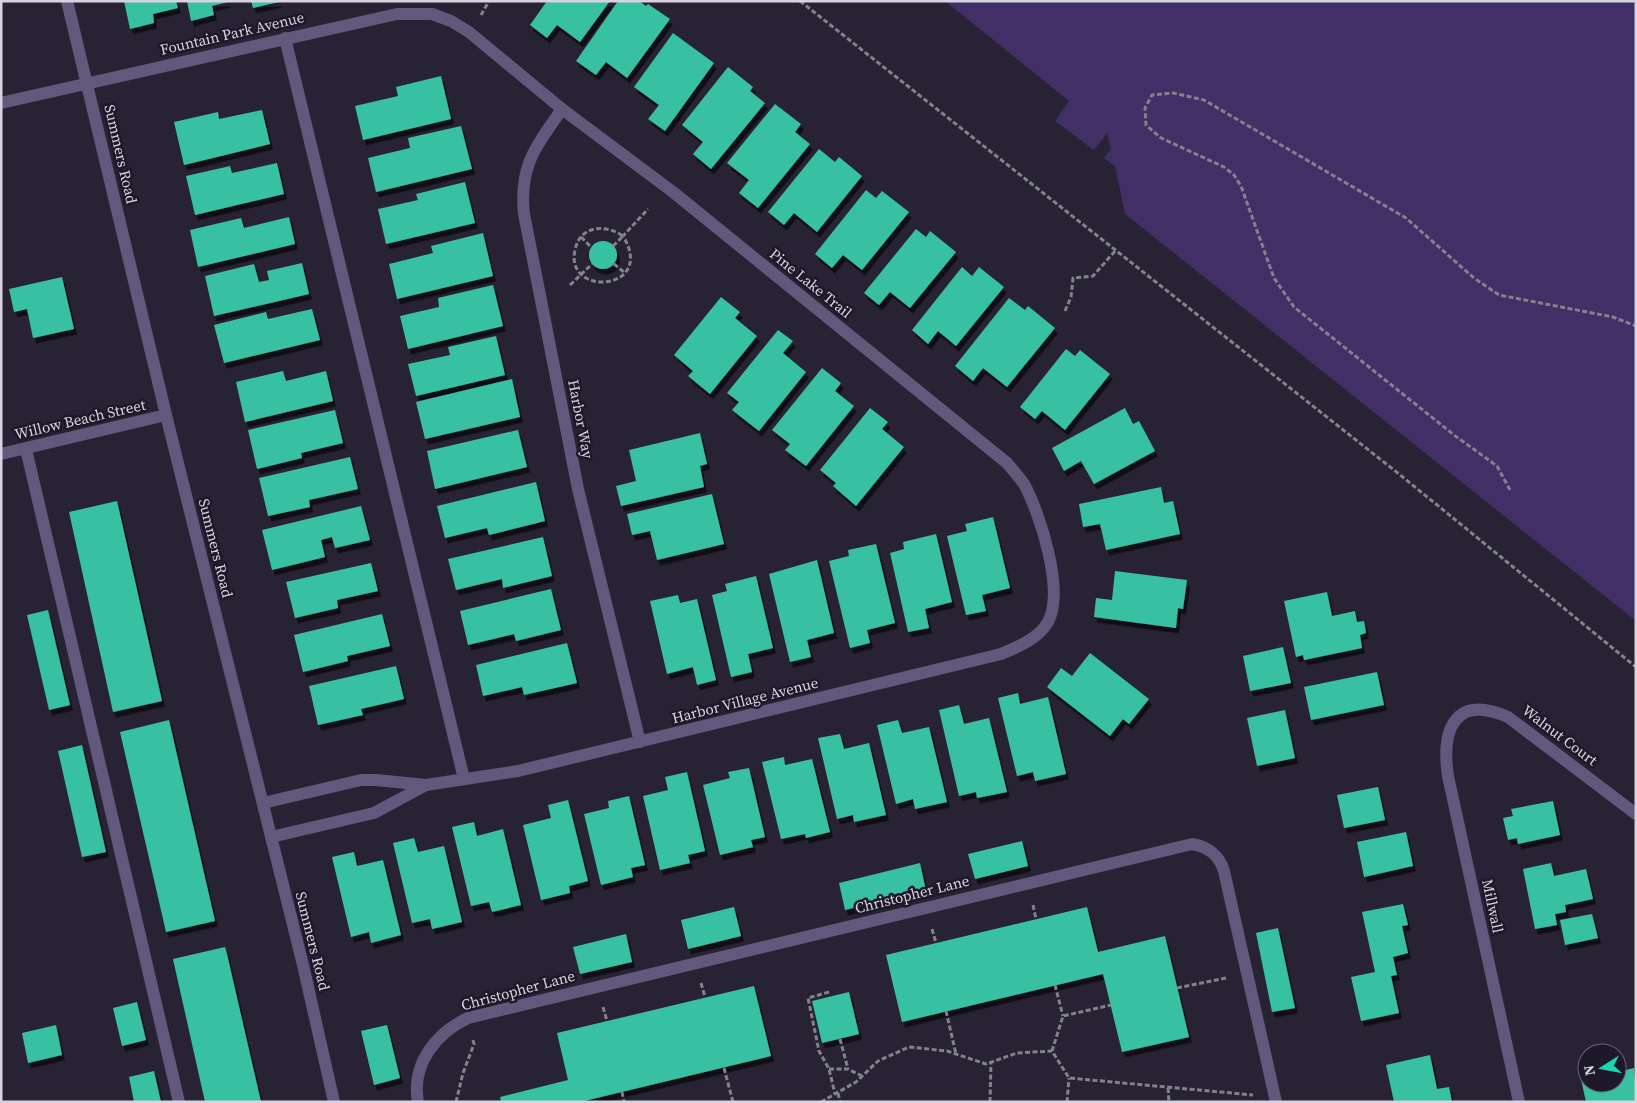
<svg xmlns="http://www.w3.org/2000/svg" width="1637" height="1103" viewBox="0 0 1637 1103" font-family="'Source Serif 4',serif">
  <defs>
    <filter id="shadow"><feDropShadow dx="3" dy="5.5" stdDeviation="0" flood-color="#0009"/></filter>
  </defs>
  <rect width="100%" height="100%" fill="#282334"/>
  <!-- green -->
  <path fill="#412f65" d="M945,1H1636V621L1125,214L1115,166L1104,158L1111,149L1107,133L1094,150L1055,121L1069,101Z"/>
  <!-- building -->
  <g fill="#37c0a2" filter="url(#shadow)">
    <path d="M124,1H176L178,8L153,14L154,23L130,29Z"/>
    <path d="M187,1H228V2L212,6L214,15L191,21Z"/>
    <path d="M251,1H279V2L253,8Z"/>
    <path d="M547,1H610L580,42L557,25L547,38L530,25Z"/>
    <path d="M618,1H639L646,6L648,4L670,19L627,78L606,62L596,75L576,61Z"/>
    <path d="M673,33L714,63L665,131L648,119L659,105L634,87Z"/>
    <path d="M728,67L753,87L750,91L765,103L711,169L693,154L703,142L682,125Z"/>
    <path d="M441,76L451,119L363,140L355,106L398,96L396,87Z"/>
    <path d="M775,104L801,124L795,132L810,144L758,208L739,193L749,180L727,163Z"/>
    <path d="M262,110L270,144L184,165L174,122L218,112L219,119Z"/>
    <path d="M461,126L472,169L376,192L368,158L410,148L408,138Z"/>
    <path d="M819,149L835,162L839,157L862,176L817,232L794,213L784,225L768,212Z"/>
    <path d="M277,163L284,194L195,215L186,176L230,166L232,173Z"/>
    <path d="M465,182L475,223L386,244L378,209L418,200L416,194Z"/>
    <path d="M866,190L876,198L882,191L909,212L862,270L843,255L832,268L815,254Z"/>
    <path d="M289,217L295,244L198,267L190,230L241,218L244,228Z"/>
    <path d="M916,229L926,237L930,231L956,252L910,308L890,292L879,305L864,293Z"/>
    <path d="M483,233L493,276L397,299L389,264L433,253L431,246Z"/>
    <circle cx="603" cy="255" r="14"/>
    <path d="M302,263L309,294L214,316L205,276L254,264L259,282L269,280L267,271Z"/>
    <path d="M962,267L972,276L979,267L1004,287L956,346L938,331L928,344L912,330Z"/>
    <path d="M62,277L74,329L33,338L27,309L14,312L9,289Z"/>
    <path d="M493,285L503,326L408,349L400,316L439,307L438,298Z"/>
    <path d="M721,297L740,312L735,318L757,336L710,394L688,376L693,371L674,355Z"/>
    <path d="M1009,298L1025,310L1028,306L1055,328L1007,387L983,368L973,381L955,366Z"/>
    <path d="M312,309L320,340L224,363L214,325L266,312L268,319Z"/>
    <path d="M778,330L793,341L783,353L806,372L759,431L732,410L739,402L727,393Z"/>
    <path d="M496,336L505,375L416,396L408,364L450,355L448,347Z"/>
    <path d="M1066,349L1075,356L1080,350L1110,374L1065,430L1042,411L1035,419L1020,407Z"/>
    <path d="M822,368L841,383L835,391L854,406L806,466L785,450L790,444L772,430Z"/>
    <path d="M283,371L286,381L326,371L333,401L245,422L236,382Z"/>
    <path d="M512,379L520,417L425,439L416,402Z"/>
    <path d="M870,408L888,422L882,429L904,447L856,506L833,486L836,483L820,470Z"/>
    <path d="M1125,408L1133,424L1139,421L1155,451L1094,484L1081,461L1064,471L1052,448Z"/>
    <path d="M335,410L343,443L301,453L302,458L257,469L248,430Z"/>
    <path d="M518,430L527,467L435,489L427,451Z"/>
    <path d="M700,433L707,464L700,466L704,487L621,506L616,486L636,481L629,450Z"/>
    <path d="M350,457L358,489L309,500L310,507L268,516L259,478Z"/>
    <path d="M536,482L545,521L489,535L487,528L445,538L437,506Z"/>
    <path d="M1161,487L1164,503L1173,501L1180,534L1106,550L1100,524L1083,527L1079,504Z"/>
    <path d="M712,494L724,544L657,560L650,531L632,535L627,514Z"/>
    <path d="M117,501L162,701L113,712L69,512Z"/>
    <path d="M361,506L370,540L335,548L332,537L321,540L325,557L272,570L262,530Z"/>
    <path d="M993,517L1010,588L982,595L986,611L966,615L947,536L967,531L965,524Z"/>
    <path d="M936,534L952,602L925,609L929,628L908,632L890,553L904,549L903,542Z"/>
    <path d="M543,537L552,576L503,588L502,579L456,590L448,559Z"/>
    <path d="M876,544L895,623L867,630L870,643L850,648L829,561L849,556L848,550Z"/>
    <path d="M817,560L834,633L807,640L811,657L790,662L769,574Z"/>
    <path d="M371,563L378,591L337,600L338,608L295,618L286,582Z"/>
    <path d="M1115,571L1187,580L1183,609L1178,608L1176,628L1094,617L1096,598L1112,600Z"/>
    <path d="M756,576L773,648L748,654L752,672L731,677L712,595L727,591L725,584Z"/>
    <path d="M551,589L561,630L516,641L514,634L468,645L460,611Z"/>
    <path d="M1327,592L1332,616L1355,611L1357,622L1364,621L1366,633L1360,635L1362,648L1304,660L1303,655L1296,657L1284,601Z"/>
    <path d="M678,595L680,603L697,599L716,680L697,685L693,667L667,674L650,601Z"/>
    <path d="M48,610L70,705L49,710L27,615Z"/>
    <path d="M382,614L390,646L347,656L348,661L303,672L294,635Z"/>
    <path d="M567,643L577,683L524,695L522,687L483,696L476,665Z"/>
    <path d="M1283,647L1291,683L1250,691L1243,656Z"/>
    <path d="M1090,653L1149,699L1129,724L1123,719L1110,736L1047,687L1061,668L1072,676Z"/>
    <path d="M396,666L404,699L361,709L363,715L318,725L309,686Z"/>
    <path d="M1377,672L1384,705L1311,720L1304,687Z"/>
    <path d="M1018,693L1020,704L1048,697L1066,774L1035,781L1033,772L1017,776L998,698Z"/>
    <path d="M959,705L964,724L989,718L1007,792L977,798L976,792L959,796L939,710Z"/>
    <path d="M1285,710L1295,758L1257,766L1247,718Z"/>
    <path d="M169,720L215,921L166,932L120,732Z"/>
    <path d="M898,720L902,733L929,727L947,802L915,809L913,799L896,804L877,725Z"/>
    <path d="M840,734L844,749L869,743L886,815L854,822L853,815L837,819L818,738Z"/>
    <path d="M82,745L106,852L82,857L58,751Z"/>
    <path d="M784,757L785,765L812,759L830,832L806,838L805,834L781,839L762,762Z"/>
    <path d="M749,768L765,837L751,840L753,847L720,855L703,785L730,778L728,772Z"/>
    <path d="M687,772L705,851L688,855L690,863L660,870L643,796L668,790L665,777Z"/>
    <path d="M1378,787L1385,820L1344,828L1337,795Z"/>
    <path d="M629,796L645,865L631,868L633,877L601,885L584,814L609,808L608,801Z"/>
    <path d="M568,800L588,881L569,886L570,893L541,900L523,825L551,818L548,805Z"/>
    <path d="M1553,801L1560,835L1518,844L1517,838L1508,840L1503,818L1513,816L1511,809Z"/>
    <path d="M474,822L477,836L503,829L521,905L492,912L489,902L471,906L452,827Z"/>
    <path d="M1406,832L1413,866L1364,877L1357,842Z"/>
    <path d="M414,838L418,852L444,846L462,922L432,929L430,919L412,923L393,843Z"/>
    <path d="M1022,841L1028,866L975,879L968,854Z"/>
    <path d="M354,852L357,866L383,860L401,935L371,943L369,932L351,937L332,857Z"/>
    <path d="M920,863L926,891L845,910L839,883Z"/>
    <path d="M1551,863L1554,876L1586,869L1593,899L1565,905L1566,912L1555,914L1557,925L1535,929L1523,869Z"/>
    <path d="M1403,904L1408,925L1402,926L1408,953L1393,957L1397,975L1391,976L1399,1013L1361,1021L1351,977L1375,972L1362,912Z"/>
    <path d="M734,907L741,936L688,949L681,920Z"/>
    <path d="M1087,907L1098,952L1165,936L1189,1037L1122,1052L1103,974L902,1022L886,955Z"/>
    <path d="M1592,914L1598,938L1565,945L1560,920Z"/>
    <path d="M1278,928L1295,1008L1272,1012L1256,933Z"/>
    <path d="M626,934L632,962L580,974L573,947Z"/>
    <path d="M225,947L227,954L261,1102H205L173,959Z"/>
    <path d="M754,986L771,1056L580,1102H501L500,1097L568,1080L557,1033Z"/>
    <path d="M849,992L859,1034L822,1043L812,1001Z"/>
    <path d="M137,1002L146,1040L122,1046L113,1008Z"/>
    <path d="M56,1025L62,1055L28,1063L22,1033Z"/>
    <path d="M387,1025L400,1078L374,1085L361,1031Z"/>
    <path d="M1430,1055L1437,1089L1449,1087L1452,1102H1394L1386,1065Z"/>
    <path d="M1634,1068L1636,1102H1586L1581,1079L1587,1078V1083H1617V1072Z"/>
    <path d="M154,1071L161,1102H134L129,1077Z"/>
  </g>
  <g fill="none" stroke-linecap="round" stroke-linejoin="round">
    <!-- path -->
    <g stroke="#84818f" stroke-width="3" stroke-dasharray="5 2.5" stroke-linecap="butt">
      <path d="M800,1L1399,474L1636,667"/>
      <path d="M481,15L489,1"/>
      <path d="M581,237L591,247"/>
      <path d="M613,246L623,236C606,224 580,225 575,250C564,298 657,291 623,236L648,209"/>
      <path d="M614,264L625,273"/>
      <path d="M570,285L592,264"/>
      <path d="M1065,311L1071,297L1073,278L1093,276L1116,250"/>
      <path d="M1510,490L1497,466L1454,435L1294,307L1274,278L1241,186L1234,175L1224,167L1161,138L1146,125L1145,108L1152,95L1173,93L1204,100L1406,218L1474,278L1499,295L1613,317L1636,326"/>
      <path d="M1033,905L1036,919"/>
      <path d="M932,929L936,943"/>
      <path d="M701,983L705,997"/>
      <path d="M1055,985L1063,1016"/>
      <path d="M1177,988L1226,978"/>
      <path d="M829,992L808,998L819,1051L829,1069L835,1094"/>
      <path d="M603,1007L607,1021"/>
      <path d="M946,1011L956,1054"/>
      <path d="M840,1039L848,1069"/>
      <path d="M1052,1051L1063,1016L1111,1005"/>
      <path d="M724,1068L733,1102"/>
      <path d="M829,1069H848L862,1076"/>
      <path d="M1168,1088L1169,1102"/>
      <path d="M622,1092L624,1102"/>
      <path d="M838,1093L840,1102"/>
      <path d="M456,1102L463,1073L474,1044L473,1040"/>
      <path d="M821,1102L856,1082L878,1061L909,1047L947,1051L986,1064L1017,1053L1052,1051L1069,1078L1253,1095"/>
      <path d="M990,1102L991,1062"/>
      <path d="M1067,1102L1069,1078"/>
    </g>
    <!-- minor -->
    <g stroke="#62587b" stroke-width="12">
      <path d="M67,1L166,415L303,965L334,1102"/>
      <path d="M285,38L464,779"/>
      <path d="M1,103L397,14H432L451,21L469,32L562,109L673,192L1007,463C1013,470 1019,477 1024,484C1040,513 1065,591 1048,622C1038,639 1018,647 1001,654L518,771L426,785L376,780H361L263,803"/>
      <path d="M562,109C536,147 519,165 524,214L578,489L640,742"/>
      <path d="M26,449L179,1102"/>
      <path d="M1,454L166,415"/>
      <path d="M271,837L374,813L426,785"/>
      <path d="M418,1102C411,1064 436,1033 468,1018L1192,844C1209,847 1219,855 1224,871L1276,1102"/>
      <path d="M1519,1102L1448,776C1441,729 1455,694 1508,717L1636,814"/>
    </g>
  </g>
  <g text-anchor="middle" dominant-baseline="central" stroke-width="5" stroke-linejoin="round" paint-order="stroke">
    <!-- street labels -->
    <g font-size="15" fill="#d7d4e0" stroke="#1e192a">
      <text transform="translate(232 33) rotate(-13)">Fountain Park Avenue</text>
      <text transform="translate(121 154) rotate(77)">Summers Road</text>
      <text transform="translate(811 283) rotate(39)">Pine Lake Trail</text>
      <text transform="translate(80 419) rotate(-13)">Willow Beach Street</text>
      <text transform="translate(581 419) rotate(79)">Harbor Way</text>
      <text transform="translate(216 548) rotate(76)">Summers Road</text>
      <text transform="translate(745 700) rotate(-14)">Harbor Village Avenue</text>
      <text transform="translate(1560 735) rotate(37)">Walnut Court</text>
      <text transform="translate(912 894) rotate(-14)">Christopher Lane</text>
      <text transform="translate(1493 906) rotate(78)">Millwall</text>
      <text transform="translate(313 941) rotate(76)">Summers Road</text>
      <text transform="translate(518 990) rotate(-15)">Christopher Lane</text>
    </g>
  </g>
  <!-- border -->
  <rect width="1637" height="1103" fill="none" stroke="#d7d4e0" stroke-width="5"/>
  <!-- north arrow -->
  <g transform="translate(1602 1068) rotate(259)"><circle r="24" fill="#1e192a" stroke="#686473"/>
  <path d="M0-4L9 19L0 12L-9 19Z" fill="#1dd5b1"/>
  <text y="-8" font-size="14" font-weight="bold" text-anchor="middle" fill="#d7d4e0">N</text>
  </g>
</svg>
